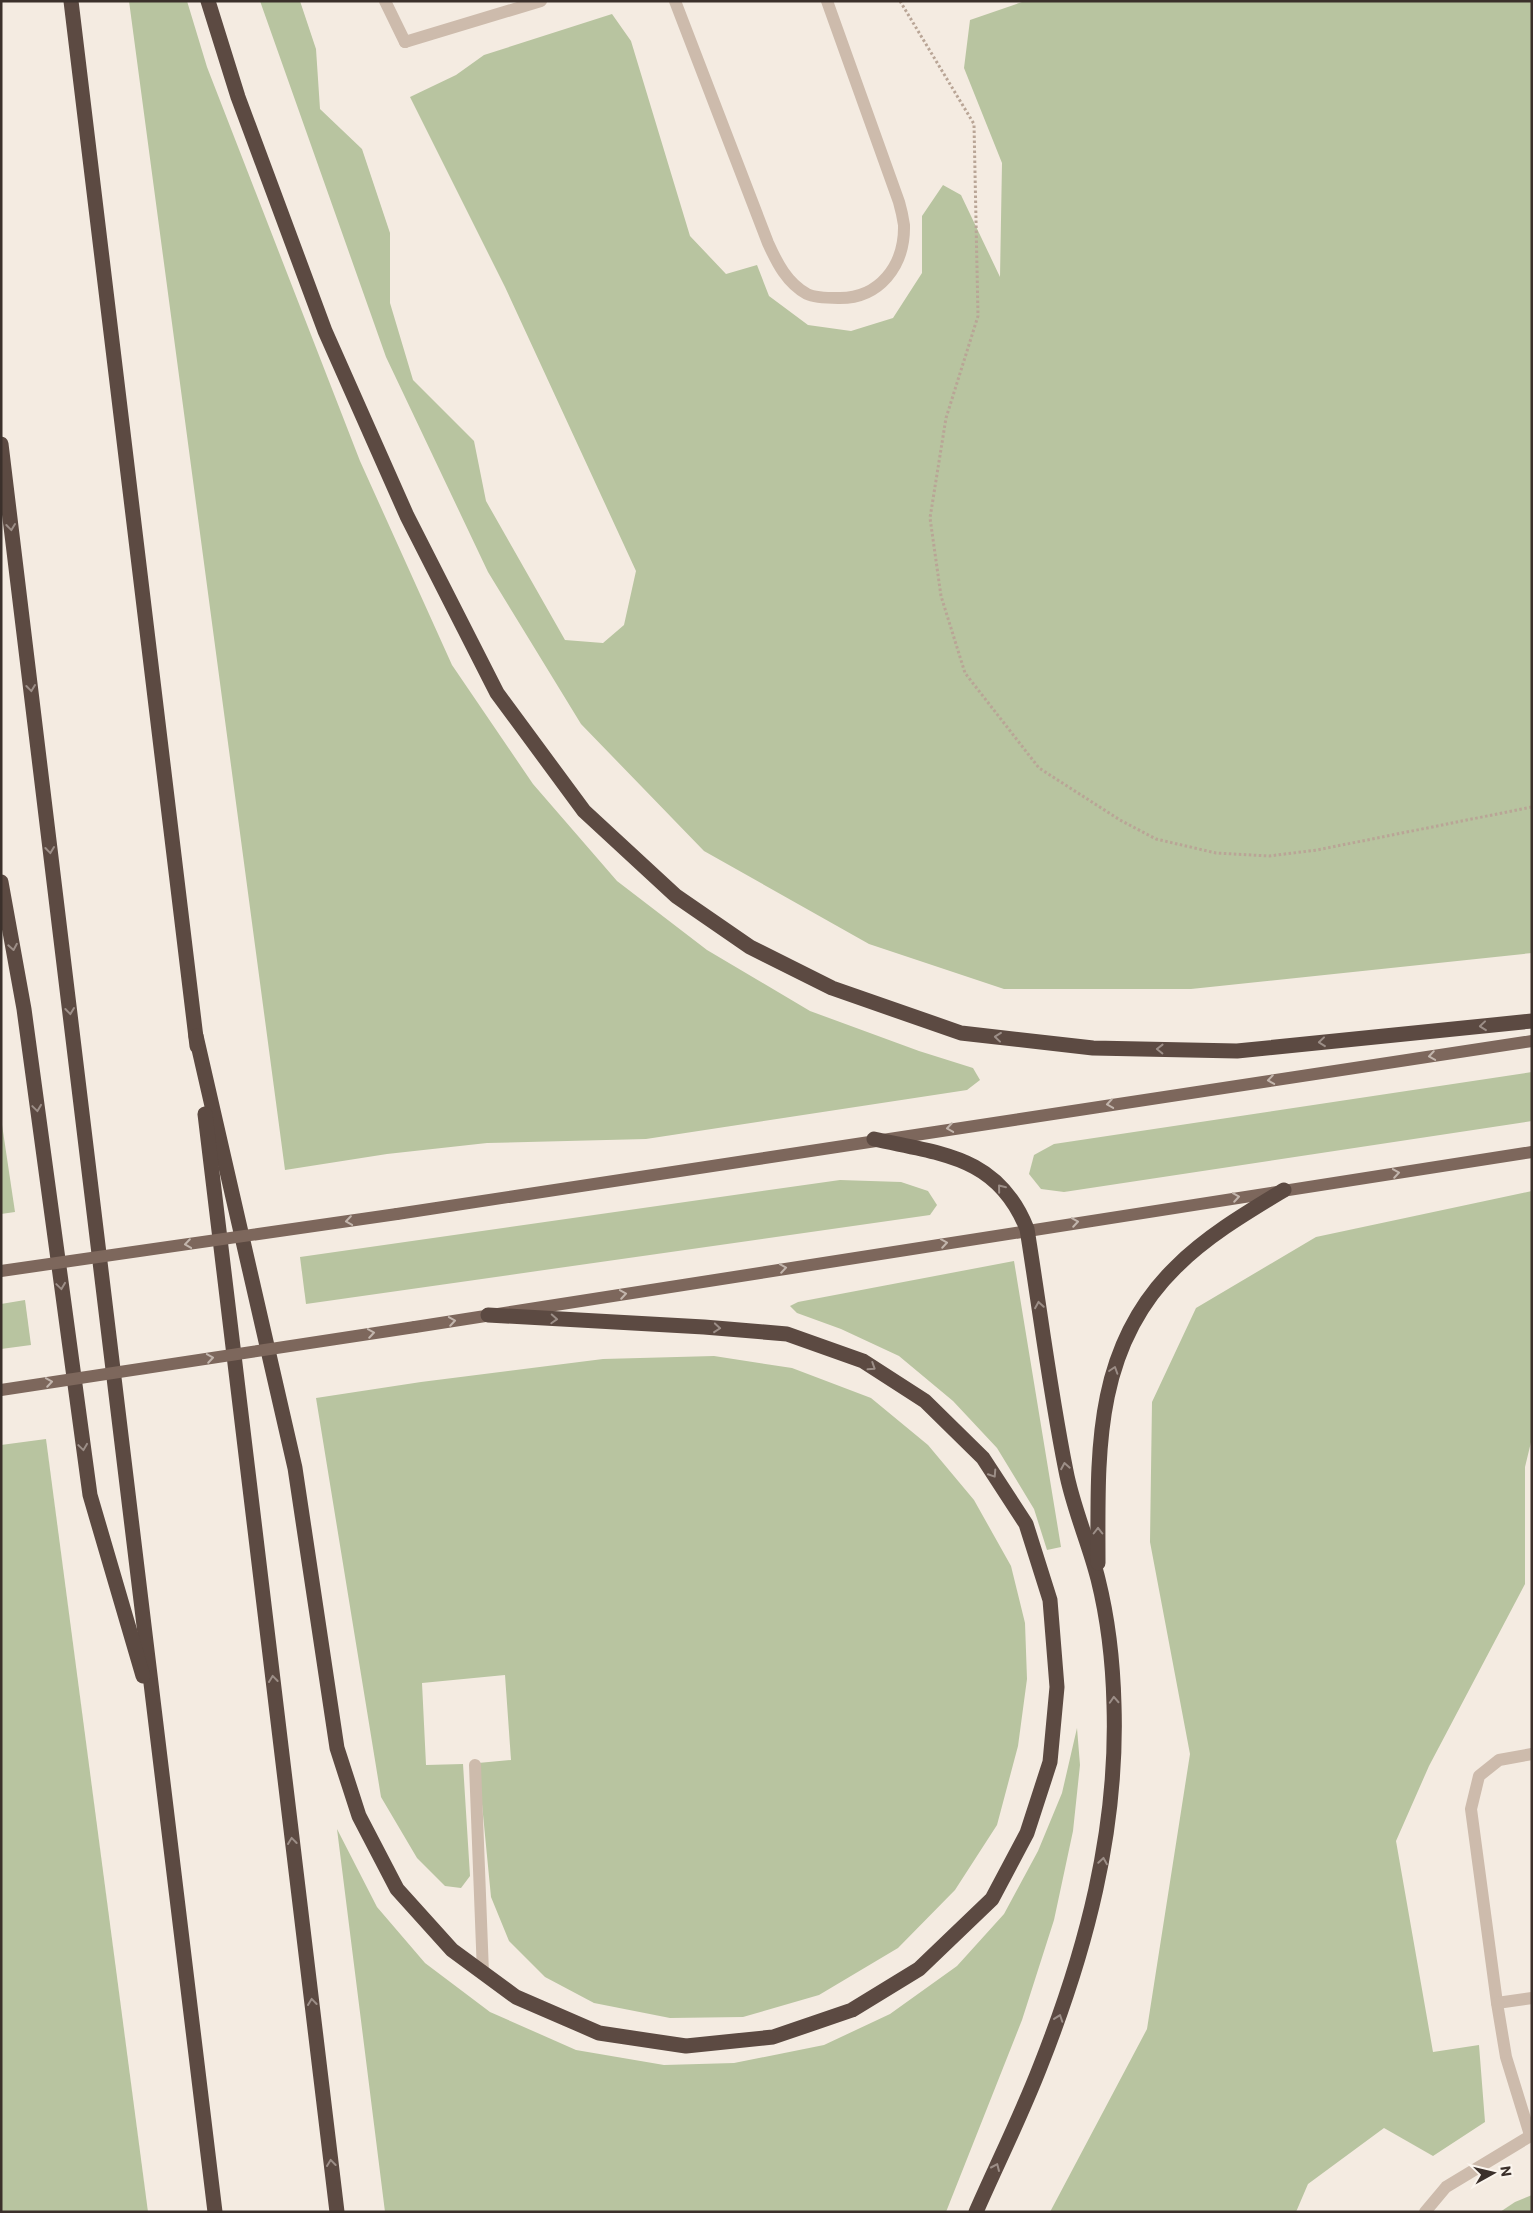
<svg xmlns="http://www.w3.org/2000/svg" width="1533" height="2213" viewBox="0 0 1533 2213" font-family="Commissioner,sans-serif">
  <rect width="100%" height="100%" fill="#f4ebe1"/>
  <!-- grass -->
  <g fill="#b8c4a0">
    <path d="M129,1H187L207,67L360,461L452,665L533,784L617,881L707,950L810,1011L919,1051L973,1068L980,1080L967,1090L646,1139L487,1143L387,1154L285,1170Z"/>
    <path d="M260,1H300L316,49L320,109L362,149L390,233V303L413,380L474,441L486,501L565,640L603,643L624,625L636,571L505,287L410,97L456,75L484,55L612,14L631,41L690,236L726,274L757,265L769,296L808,325L851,331L893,318L922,273V216L943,185L961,195L1000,277L1002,163L964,68L970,20L1025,1H1532V953L1191,989H1004L869,944L704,851L581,724L488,572L386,357Z"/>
    <path d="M1532,1072V1121L1064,1192L1041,1189L1029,1174L1034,1155L1054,1144Z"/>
    <path d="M1,1118L15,1212L1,1214Z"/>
    <path d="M840,1180L901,1182L928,1191L937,1205L930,1215L306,1304L300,1257Z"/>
    <path d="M1532,1191V1438L1525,1467V1584L1429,1766L1396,1841L1433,2052L1479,2045L1485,2122L1433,2156L1384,2128L1308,2184L1296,2212H1050L1147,2029L1190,1754L1150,1542L1152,1402L1196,1308L1316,1237Z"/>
    <path d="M1014,1261L1061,1547L1047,1550L1034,1509L997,1448L953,1401L899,1356L841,1329L797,1313L790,1306L798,1302Z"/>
    <path d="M25,1300L31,1345L1,1349V1304Z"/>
    <path d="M714,1356L792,1368L871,1398L928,1445L974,1500L1011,1566L1025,1623L1027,1679L1018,1746L997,1825L955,1890L898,1948L819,1995L743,2017L670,2018L594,2003L545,1977L509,1941L491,1897L478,1763L511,1760L505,1675L422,1683L426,1765L463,1764L470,1876L461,1888L445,1886L417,1858L381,1797L316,1398L421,1382L603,1359Z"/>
    <path d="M46,1439L148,2212H1V1445Z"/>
    <path d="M1077,1728L1080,1765L1073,1831L1054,1920L1022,2020L946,2212H385L337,1829L377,1907L425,1963L490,2012L576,2050L664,2065L734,2063L824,2045L890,2014L957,1966L1004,1914L1038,1851L1062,1793Z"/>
    <path d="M1532,2195V2212H1500L1515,2202Z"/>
  </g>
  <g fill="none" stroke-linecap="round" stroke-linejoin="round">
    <!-- path -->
    <path stroke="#b9a596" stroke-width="3" stroke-dasharray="2.5 2.5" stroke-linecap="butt" d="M900,1L974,124L978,316L946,418L930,518L941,596L965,673L1039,768L1120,820L1156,839L1216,853L1269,856L1317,850L1532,807"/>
    <!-- service -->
    <g stroke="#cdbbac" stroke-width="12">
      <path d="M675,1L768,243C777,263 787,283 807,294C815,298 829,298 838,298C879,299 905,266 904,225C903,218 901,209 899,202L827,1"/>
      <path d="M405,42L541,1"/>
      <path d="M475,1765L483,1973"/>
      <path d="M1497,2003L1471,1809L1479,1776L1499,1760L1532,1754"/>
      <path d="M1530,2135L1506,2057L1497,2003L1532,1998"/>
    </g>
    <!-- minor -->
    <g stroke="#cdbbac" stroke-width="12">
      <path d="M385,1L405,42"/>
      <path d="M1425,2212L1446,2187L1532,2135"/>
    </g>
    <!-- primary -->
    <g stroke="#7d675c" stroke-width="12">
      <path d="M397,1214L1532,1041"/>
      <path d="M415,1327L1532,1152"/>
    </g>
    <!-- motorway -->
    <g stroke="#5c4a42" stroke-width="15">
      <path d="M71,1L197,1046"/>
      <path d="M208,1L238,97L325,331L407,516L497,693L584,811L676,896L750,947L832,988L961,1033L1093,1048L1237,1051L1532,1021"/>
      <path d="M1,444L215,2212"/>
      <path d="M1,882L24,1009L90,1495L143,1676"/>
      <path d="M196,1036L295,1468L337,1748L359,1816L397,1889L452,1950L516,1997L599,2033L686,2046L773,2037L852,2010L919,1969L992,1899L1027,1833L1050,1762L1057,1687L1050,1600L1026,1524L983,1458L925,1401L863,1361L787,1334L704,1327L488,1315"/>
      <path d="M205,1114L337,2212"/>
      <path d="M874,1139C942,1154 998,1156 1027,1229C1040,1310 1050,1392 1066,1471C1073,1508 1089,1543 1098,1579C1108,1619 1113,1664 1114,1705C1118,1831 1086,1951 1040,2067C1021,2116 997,2164 976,2212"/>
      <path d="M1098,1563C1098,1456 1092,1349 1176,1267C1207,1236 1246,1213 1284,1190"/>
    </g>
    <!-- primary-bridge -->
    <g stroke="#7d675c" stroke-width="12">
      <path d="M1,1271L397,1214"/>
      <path d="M1,1390L415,1327"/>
    </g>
  </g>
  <!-- one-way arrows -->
  <defs><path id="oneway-chevron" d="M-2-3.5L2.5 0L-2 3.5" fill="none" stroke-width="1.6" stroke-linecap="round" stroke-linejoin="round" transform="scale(1.25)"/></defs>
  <g stroke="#9c8e87">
    <use href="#oneway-chevron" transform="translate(11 527) rotate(83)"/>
    <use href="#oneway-chevron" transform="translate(31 688) rotate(83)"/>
    <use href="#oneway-chevron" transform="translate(50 850) rotate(83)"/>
    <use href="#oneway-chevron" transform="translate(13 947) rotate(80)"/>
    <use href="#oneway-chevron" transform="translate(70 1011) rotate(83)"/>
    <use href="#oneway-chevron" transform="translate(1483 1026) rotate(174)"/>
    <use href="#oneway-chevron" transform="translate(998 1037) rotate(-174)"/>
    <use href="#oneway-chevron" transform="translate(1322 1042) rotate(174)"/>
    <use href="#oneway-chevron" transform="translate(1160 1049) rotate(-179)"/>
    <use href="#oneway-chevron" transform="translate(37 1108) rotate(82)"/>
    <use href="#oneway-chevron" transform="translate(1001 1188) rotate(-129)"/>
    <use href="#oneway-chevron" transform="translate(61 1286) rotate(82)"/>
    <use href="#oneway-chevron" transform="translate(1039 1305) rotate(-99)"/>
    <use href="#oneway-chevron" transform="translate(554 1319) rotate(3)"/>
    <use href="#oneway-chevron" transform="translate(717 1328) rotate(5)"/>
    <use href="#oneway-chevron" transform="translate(872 1367) rotate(33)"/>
    <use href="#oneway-chevron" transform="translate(1114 1370) rotate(-72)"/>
    <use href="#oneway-chevron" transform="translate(83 1447) rotate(82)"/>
    <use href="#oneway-chevron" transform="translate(1065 1466) rotate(-100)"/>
    <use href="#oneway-chevron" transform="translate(993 1474) rotate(57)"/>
    <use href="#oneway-chevron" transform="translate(1098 1531) rotate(-90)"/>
    <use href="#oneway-chevron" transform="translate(273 1679) rotate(-97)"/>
    <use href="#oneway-chevron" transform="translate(1114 1700) rotate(-93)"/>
    <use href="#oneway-chevron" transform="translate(292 1841) rotate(-97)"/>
    <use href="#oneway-chevron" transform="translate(1103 1861) rotate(-81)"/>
    <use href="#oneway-chevron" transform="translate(312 2002) rotate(-97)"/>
    <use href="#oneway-chevron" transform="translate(1059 2018) rotate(-71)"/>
    <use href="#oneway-chevron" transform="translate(331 2163) rotate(-97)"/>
    <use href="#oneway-chevron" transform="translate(996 2167) rotate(-66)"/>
  </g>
  <g stroke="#c2b5ac">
    <use href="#oneway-chevron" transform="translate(1432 1056) rotate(171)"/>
    <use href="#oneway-chevron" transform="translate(1271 1080) rotate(171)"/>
    <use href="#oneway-chevron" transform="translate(1110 1104) rotate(171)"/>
    <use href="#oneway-chevron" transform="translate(950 1128) rotate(171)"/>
    <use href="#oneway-chevron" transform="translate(1396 1173) rotate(-9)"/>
    <use href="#oneway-chevron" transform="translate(1236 1197) rotate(-9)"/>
    <use href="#oneway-chevron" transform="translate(349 1221) rotate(172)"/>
    <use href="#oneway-chevron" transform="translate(1075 1222) rotate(-9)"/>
    <use href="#oneway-chevron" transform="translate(944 1243) rotate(-9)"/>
    <use href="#oneway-chevron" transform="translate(188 1244) rotate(172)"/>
    <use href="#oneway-chevron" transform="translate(783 1268) rotate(-9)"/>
    <use href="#oneway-chevron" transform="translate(623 1294) rotate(-9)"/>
    <use href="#oneway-chevron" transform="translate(452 1321) rotate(-9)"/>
    <use href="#oneway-chevron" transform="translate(371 1333) rotate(-9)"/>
    <use href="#oneway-chevron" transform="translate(210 1358) rotate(-9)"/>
    <use href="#oneway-chevron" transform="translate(49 1382) rotate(-9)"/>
  </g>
  <!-- border -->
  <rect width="1533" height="2213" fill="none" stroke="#3b302b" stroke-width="5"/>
  <!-- north arrow -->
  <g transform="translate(1493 2173) rotate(82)" stroke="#fbf5ee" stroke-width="4" paint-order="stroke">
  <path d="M0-4L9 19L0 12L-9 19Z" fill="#3b302b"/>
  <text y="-8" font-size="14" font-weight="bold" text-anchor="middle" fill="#3b302b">N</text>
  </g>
</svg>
